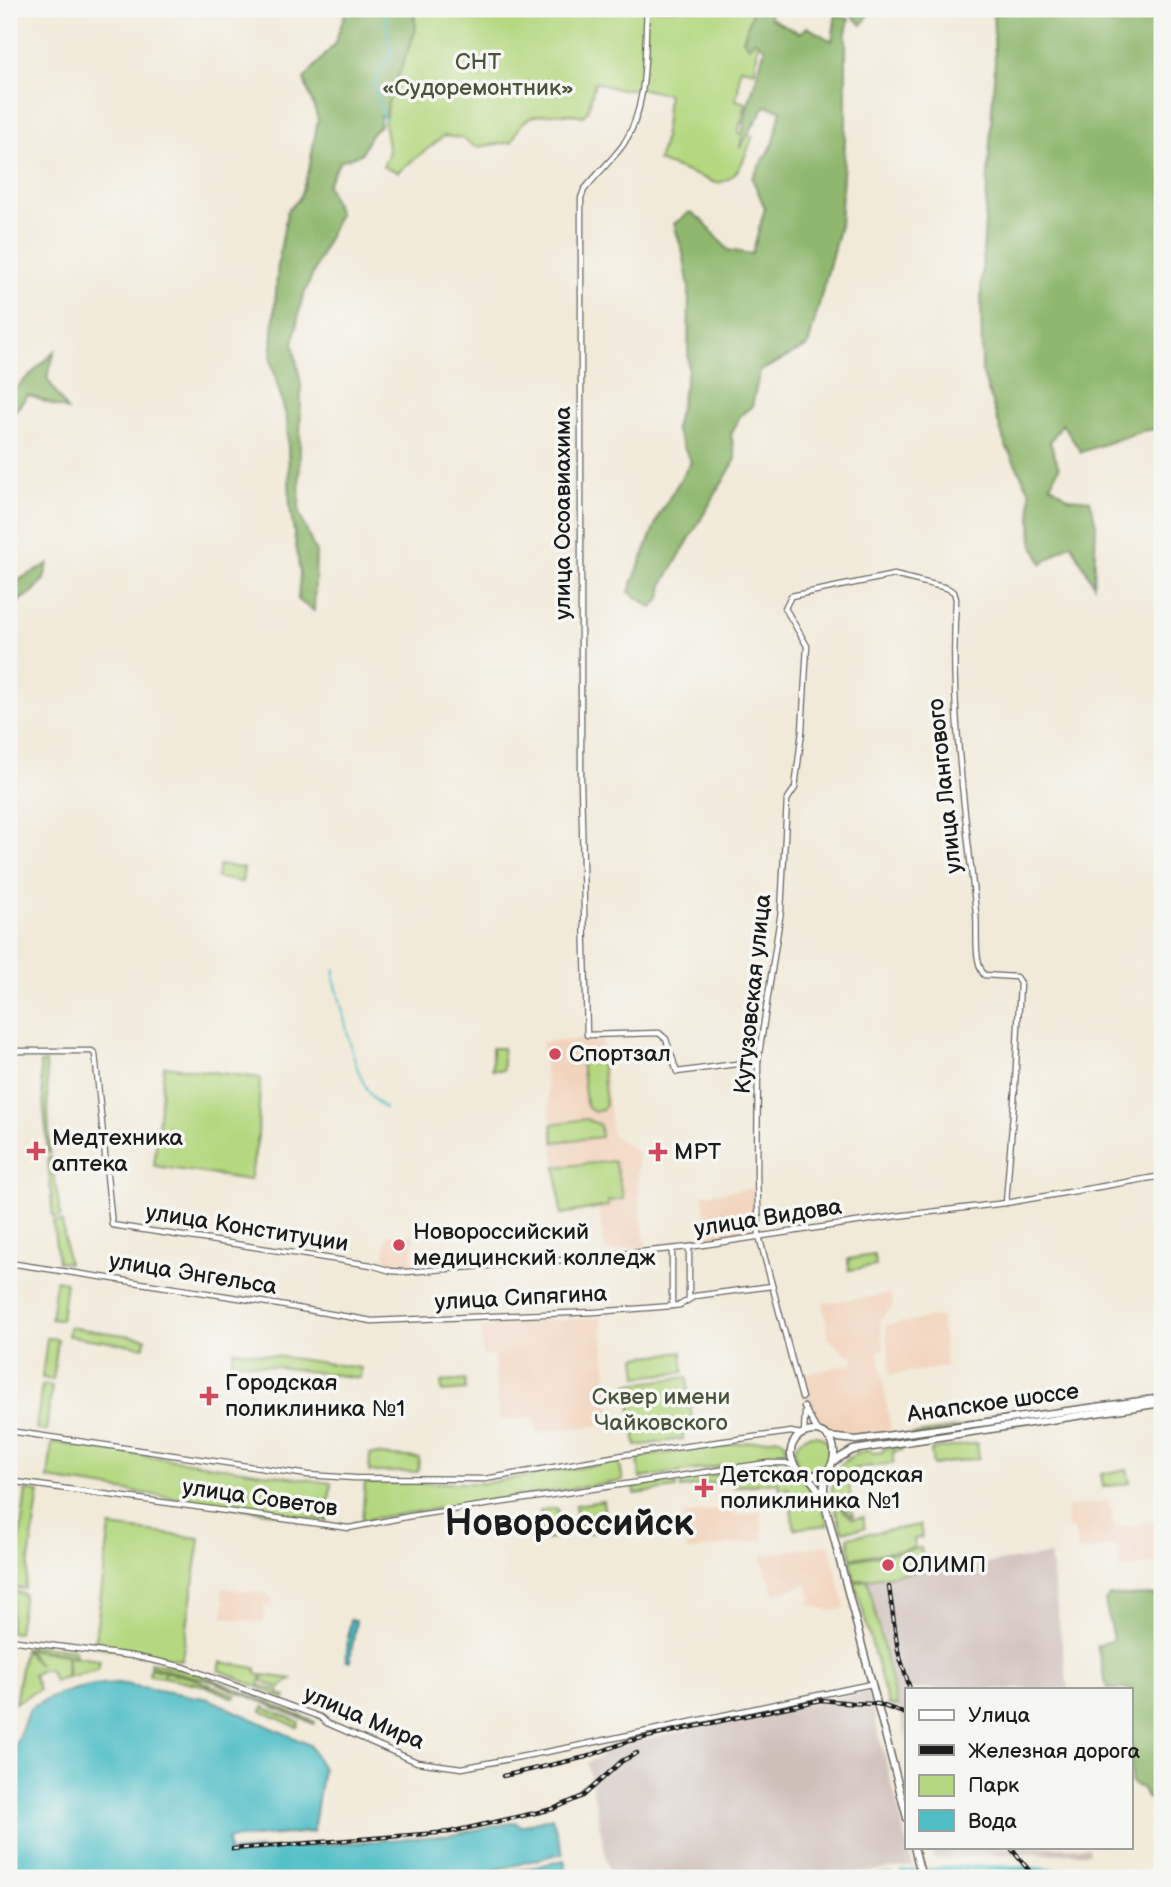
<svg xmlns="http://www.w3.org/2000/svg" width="1171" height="1887" viewBox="0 0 1171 1887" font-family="'Balsamiq Sans',sans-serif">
  <rect width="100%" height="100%" fill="#f6f6f2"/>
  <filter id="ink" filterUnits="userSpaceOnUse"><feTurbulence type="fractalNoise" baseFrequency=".0143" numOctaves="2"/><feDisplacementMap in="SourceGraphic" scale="14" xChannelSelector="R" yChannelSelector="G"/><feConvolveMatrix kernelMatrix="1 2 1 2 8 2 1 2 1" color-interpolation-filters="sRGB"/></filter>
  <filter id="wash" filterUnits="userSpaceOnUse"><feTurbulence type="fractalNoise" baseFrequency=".00686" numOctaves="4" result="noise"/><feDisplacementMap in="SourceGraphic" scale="28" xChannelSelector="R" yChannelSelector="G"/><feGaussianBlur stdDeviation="1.57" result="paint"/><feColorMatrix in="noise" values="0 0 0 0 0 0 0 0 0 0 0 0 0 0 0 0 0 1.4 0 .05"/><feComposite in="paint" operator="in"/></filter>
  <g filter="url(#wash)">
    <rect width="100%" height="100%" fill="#f2ead9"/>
    <!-- built -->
    <g fill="#f2d4be">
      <path d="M602,1038L612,1135L638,1152V1188L646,1248L606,1252L599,1209L561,1214L542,1042Z"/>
      <path d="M754,1188L755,1232L707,1239L703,1194Z"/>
      <path d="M387,1234L413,1235L412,1267L384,1265Z"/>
      <path d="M891,1294L893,1306L880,1320L884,1349L878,1350L891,1431L842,1436L813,1418L808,1409L799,1375L854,1363L853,1354L848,1355L828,1338L823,1303Z"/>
      <path d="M941,1316L947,1367L890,1375L886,1325Z"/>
      <path d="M601,1318L612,1424L537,1432L536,1417L499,1420L494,1355L483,1356L481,1328L492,1327L491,1323Z"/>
      <path d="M1109,1501L1114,1528L1162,1521V1562L1120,1570L1116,1546L1078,1552L1074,1529H1068L1066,1507Z"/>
      <path d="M731,1507L737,1516L761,1511L764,1540L687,1551L683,1515Z"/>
      <path d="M829,1544L845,1608L833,1611L807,1604L811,1600L807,1584L774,1594L761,1556Z"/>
      <path d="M223,1588L268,1594V1598L273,1599L272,1606L265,1605L263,1623L222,1617L225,1600L222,1599Z"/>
    </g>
    <!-- industrial -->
    <g fill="#cfc0ba">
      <path d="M1050,1555L1068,1689H907V1743L869,1579Z"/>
      <path d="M868,1692L913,1866L819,1878H610L587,1762L601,1757L602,1753L618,1746L708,1725Z"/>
      <path d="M931,1847H1089L1090,1853L989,1855L934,1859Z"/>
    </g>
    <!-- green -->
    <g fill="#b4d880" stroke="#687a4e" stroke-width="2">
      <path d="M416,9H762L755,71L740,68L738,92L736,98V100L746,103L738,133L753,136C745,155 740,181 716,183L658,161L664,140L668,94L642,89H617L595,82L588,111L583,116C572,113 537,113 528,119C519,124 516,134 512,142L476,147L461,138L444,136L398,172L383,167L389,152L384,123L388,103L416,29L414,15Z"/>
      <path d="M219,865L244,868L242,882L217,878Z"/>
      <rect x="492" y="1048" width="11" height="22"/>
      <path d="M600,1051L606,1104L602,1110L594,1112L588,1108L586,1103L580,1053Z"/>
      <path d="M46,1062L50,1153H48L40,1063Z"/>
      <path d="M164,1066L260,1078L258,1136L250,1180L154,1166Z"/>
      <path d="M586,1119L600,1125L601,1137L554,1142L552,1124Z"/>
      <path d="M51,1157L61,1217L53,1218L48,1158Z"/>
      <path d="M614,1161L624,1199L608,1201V1206L561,1214L556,1167Z"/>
      <path d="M62,1221L68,1263L58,1262L53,1222Z"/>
      <path d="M874,1255L876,1266L849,1270L848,1259Z"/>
      <path d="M56,1280L66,1282L61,1320L51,1319Z"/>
      <path d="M69,1327L146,1338L144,1347L68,1336Z"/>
      <path d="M47,1338L58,1339L53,1380L42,1378Z"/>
      <path d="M234,1350L361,1368L360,1378L232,1361Z"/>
      <path d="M682,1352L684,1372L638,1377L636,1357Z"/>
      <path d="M687,1377L693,1429L683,1431V1439L636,1446L628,1384Z"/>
      <path d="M465,1380L466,1390L442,1392L441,1382Z"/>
      <path d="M42,1385L52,1386L46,1431L36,1429Z"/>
      <path d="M1031,1417V1422L857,1445L858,1443Z"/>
      <circle cx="813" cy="1453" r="18"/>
      <path d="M778,1438L785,1442L786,1450L778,1458L640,1478L638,1457Z"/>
      <path d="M52,1442L331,1483L327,1521L48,1479Z"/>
      <path d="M977,1443L979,1458L933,1465L931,1450Z"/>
      <path d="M901,1446L902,1450L893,1452L894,1463L853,1469V1475L848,1476L853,1516L832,1500C830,1470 842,1456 870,1450L872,1453L883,1452V1449Z"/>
      <path d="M370,1454L419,1458L418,1472H369Z"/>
      <path d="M619,1461L623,1481L362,1520L365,1483H486Z"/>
      <path d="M769,1468C808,1471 819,1490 828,1525L794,1529L788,1488H779L778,1482L733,1487L730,1474Z"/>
      <path d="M1127,1469L1130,1483L1103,1487L1101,1474Z"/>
      <path d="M726,1473L727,1481L681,1488L680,1480Z"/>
      <path d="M675,1481L676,1488L635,1494L634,1487Z"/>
      <path d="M26,1490L39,1492L25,1589L14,1588Z"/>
      <path d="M603,1501L607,1530L579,1535L575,1505Z"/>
      <path d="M833,1502L853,1519L863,1517L865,1528L842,1531Z"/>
      <path d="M557,1508L562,1537L545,1540L540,1510Z"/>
      <path d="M920,1525L922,1537L914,1539L915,1548L851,1558L848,1537Z"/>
      <path d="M110,1527L200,1538L182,1660L94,1646Z"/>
      <path d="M921,1548L925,1570L854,1581L851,1560Z"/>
      <path d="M868,1580L897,1707L888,1705L855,1582Z"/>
      <path d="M14,1592L24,1594L18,1633L9,1632Z"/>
      <path d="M32,1645L75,1650L76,1655L26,1648Z"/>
      <path d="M26,1649L67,1655L66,1677L54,1681L49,1669L42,1670L33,1675L39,1689L15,1703L24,1650L39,1665Z"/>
      <path d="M71,1656L100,1660L98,1670L68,1677V1658Z"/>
      <path d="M150,1662L193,1671L315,1722L314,1724L215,1682L150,1666Z"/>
      <path d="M221,1662L256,1668V1674L262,1675L259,1685L280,1691L279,1694L286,1697L285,1699L219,1670Z"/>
      <path d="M150,1668L192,1678L236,1695L234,1698L206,1686L163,1677L164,1673L162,1677L149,1675Z"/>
      <path d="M264,1675L292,1679L280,1688L262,1681Z"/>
      <path d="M263,1707L299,1722L297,1727L261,1711Z"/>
    </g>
    <!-- forest -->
    <g fill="#8fb86e" stroke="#566a45" stroke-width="2">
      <path d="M347,9H416L414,15L416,29L388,103L386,116H380V125L370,136L361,154L340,161L327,185L339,213L302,299L293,344L301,384L299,513L316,553L314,611L298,600L300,573L290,506L287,420L271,361L278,263L287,211L299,199L309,170L318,119L304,79L334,45Z"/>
      <path d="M745,9H770V18L800,33L807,27L832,41L836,14L849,19L846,33V124L840,225L808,346L760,371L752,406L740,416L731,435L736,459L663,584L661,598L652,608L629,592L659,515L691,462L675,429L688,371L689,287L683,253L674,224L690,212L702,220L728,250L752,254L765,208L752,178L774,142L781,110L765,106L740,148L746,112L765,48L755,40L749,46L743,40L752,13Z"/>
      <path d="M851,9H872L862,25L852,16Z"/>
      <path d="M993,9H1162V428L1142,431L1081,452L1062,424L1050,442L1059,468L1050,485L1069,498L1090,500L1096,524L1094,585L1071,543L1042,564L1032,541L1030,492L1005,444L982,371L981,286L995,61Z"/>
      <path d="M55,351L47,378L67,410L28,395L9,418V398L12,392Z"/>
      <path d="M48,564L44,579L33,592L20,600L9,619V585Z"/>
      <path d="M1162,1595V1802L1146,1798L1141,1788L1131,1783V1689H1107L1097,1646L1113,1640L1105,1601L1109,1596Z"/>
    </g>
    <!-- water -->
    <g fill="#50bec6" stroke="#366d71" stroke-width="2">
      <path d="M350,1620L356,1621L350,1661L346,1660Z"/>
      <path d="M118,1683L209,1699L310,1745L323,1769L313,1832L228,1839L229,1852L452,1835L515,1822L521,1826L552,1817L563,1853L495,1870L496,1876L564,1860L569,1878H9V1763L29,1709C58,1692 85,1684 118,1683Z"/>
    </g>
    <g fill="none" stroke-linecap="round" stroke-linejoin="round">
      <!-- stream -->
      <g stroke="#50bec6" stroke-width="2">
        <path d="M384,120C377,84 363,89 391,56L384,9"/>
        <path d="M335,969L334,979C346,1012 352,1091 385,1108"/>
      </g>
      <!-- river -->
      <g stroke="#50bec6" stroke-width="7">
        <path d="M972,1868L1022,1869L1114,1878"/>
        <path d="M903,1874L967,1868"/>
        <path d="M872,1878L891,1876"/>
      </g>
    </g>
  </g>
  <g filter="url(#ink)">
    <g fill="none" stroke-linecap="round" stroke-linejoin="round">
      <!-- tertiary casing -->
      <g stroke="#67645e" stroke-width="7">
        <g id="tertiary">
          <path d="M647,9C644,53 649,107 623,145C611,161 596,175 584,190L581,198V781L587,1035L659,1033L666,1039L677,1072L758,1061"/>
          <path d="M9,1051H92L95,1054L112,1225L371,1265L391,1271L406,1272L562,1260L689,1247L897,1216L1006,1203L1162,1176"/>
          <path d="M689,1247V1299"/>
          <path d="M672,1249V1306"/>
          <path d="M9,1263L239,1298L372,1321L595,1312L672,1306L680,1305L695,1296L772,1286"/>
          <path d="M802,1398L759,1236L757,1175L758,1061L781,911L787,800L795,788L802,731L807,646L785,608L791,596L894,575L947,588L954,592L956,599C949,703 965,809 976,913C978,932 973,959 984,975L1016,977L1020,983L1015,1088L1006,1203"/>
          <path d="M804,1407L814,1425L820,1432"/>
          <path d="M9,1431L308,1475L354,1478L485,1479L629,1454L791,1432L801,1434"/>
          <path d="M804,1433L805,1412"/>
          <path d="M9,1481L349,1528L411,1516L767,1463H786L795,1467"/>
          <path d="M9,1640L133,1656L184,1667L320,1717L327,1723L417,1762L462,1768L567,1748L871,1684"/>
        </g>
      </g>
      <!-- trunk casing -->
      <g stroke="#67645e" stroke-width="9">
        <g id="trunk">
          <path d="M828,1437L856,1440L1162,1398"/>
          <path d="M834,1461L853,1450L1162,1403"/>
          <path d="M801,1472C843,1490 845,1422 807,1432C794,1435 787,1450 793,1462C796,1469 803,1473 809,1478C815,1484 820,1492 824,1500L907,1818"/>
          <path d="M824,1498V1485L830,1468"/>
          <path d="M914,1847L922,1878"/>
        </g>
      </g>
      <!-- tertiary -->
      <use href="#tertiary" stroke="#fff" stroke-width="4.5"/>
      <!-- trunk -->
      <use href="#trunk" stroke="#fff" stroke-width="6"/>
      <!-- rail casing -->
      <g stroke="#1c1c1c" stroke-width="4.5">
        <g id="rail">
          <path d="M889,1587L898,1651L910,1689"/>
          <path d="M845,1703L878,1704L907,1714"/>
          <path d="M503,1776L586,1757L629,1741L739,1717L821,1700L853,1703"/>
          <path d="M1010,1847L1035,1878"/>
          <path d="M233,1849L450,1832L553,1809L583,1796L622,1761L637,1753"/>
        </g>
      </g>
      <!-- rail -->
      <use href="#rail" stroke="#f6f6f2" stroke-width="2" stroke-dasharray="5" stroke-linecap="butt"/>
    </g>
  </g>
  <!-- markers -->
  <g fill="#d1495b" stroke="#f6f6f2" stroke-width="2.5">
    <circle cx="555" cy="1054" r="7"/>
    <path d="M32.5 1140.5h7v7h7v7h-7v7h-7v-7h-7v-7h7z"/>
    <path d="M654.5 1141.5h7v7h7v7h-7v7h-7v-7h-7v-7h7z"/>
    <circle cx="399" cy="1245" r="7"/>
    <path d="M205.5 1385.5h7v7h7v7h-7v7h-7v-7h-7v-7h7z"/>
    <path d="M700.5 1477.5h7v7h7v7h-7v7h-7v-7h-7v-7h7z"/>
    <circle cx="888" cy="1565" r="7"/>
  </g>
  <g text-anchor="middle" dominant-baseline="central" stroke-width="7" stroke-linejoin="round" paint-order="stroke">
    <!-- park labels -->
    <g font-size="23" fill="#4a543a" stroke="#f6f6f2">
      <text x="478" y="62">СНТ<tspan x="478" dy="26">«Судоремонтник»</tspan></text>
      <text x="661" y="1397">Сквер имени<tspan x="661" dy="26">Чайковского</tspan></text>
    </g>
    <!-- street labels -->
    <g font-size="23" fill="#1c1c1c" stroke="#f6f6f2">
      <text transform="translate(563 513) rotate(-90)">улица Осоавиахима</text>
      <text transform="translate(945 786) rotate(-96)">улица Лангового</text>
      <text transform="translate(753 994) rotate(-84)">Кутузовская улица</text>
      <text transform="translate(768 1218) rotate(-9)">улица Видова</text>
      <text transform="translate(247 1228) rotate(9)">улица Конституции</text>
      <text transform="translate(193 1274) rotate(9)">улица Энгельса</text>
      <text transform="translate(521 1298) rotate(-3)">улица Сипягина</text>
      <text transform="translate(993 1403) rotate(-8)">Анапское шоссе</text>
      <text transform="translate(260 1498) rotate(8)">улица Советов</text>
      <text transform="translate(364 1718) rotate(23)">улица Мира</text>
    </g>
    <!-- poi labels -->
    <g font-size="23" fill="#1c1c1c" stroke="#f6f6f2" text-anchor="start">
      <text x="569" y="1054">Спортзал</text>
      <text x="52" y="1138">Медтехника<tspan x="52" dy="26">аптека</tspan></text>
      <text x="674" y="1152">МРТ</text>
      <text x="413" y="1232">Новороссийский<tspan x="413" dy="26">медицинский колледж</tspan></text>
      <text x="225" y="1383">Городская<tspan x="225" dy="26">поликлиника №1</tspan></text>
      <text x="720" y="1475">Детская городская<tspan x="720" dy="26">поликлиника №1</tspan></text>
      <text x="902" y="1565">ОЛИМП</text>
    </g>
    <!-- town labels -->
    <g font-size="37" font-weight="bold" fill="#1c1c1c" stroke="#f6f6f2">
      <text x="569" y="1524">Новороссийск</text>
    </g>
  </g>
  <!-- margin -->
  <rect width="1171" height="1887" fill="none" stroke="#f6f6f2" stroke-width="35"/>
  <!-- legend -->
  <rect x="905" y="1688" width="228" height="161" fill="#f6f6f2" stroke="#9f9f9c" stroke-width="2"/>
  <rect x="919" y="1710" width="35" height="10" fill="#ffffff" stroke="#9f9f9c" stroke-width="2"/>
  <text x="968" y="1722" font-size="21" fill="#1c1c1c">Улица</text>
  <rect x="919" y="1745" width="35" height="10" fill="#1c1c1c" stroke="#9f9f9c" stroke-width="2"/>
  <text x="968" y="1758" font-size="21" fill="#1c1c1c">Железная дорога</text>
  <rect x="919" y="1775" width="35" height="21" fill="#b4d880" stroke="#9f9f9c" stroke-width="2"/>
  <text x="968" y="1792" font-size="21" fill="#1c1c1c">Парк</text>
  <rect x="919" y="1810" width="35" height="21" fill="#50bec6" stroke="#9f9f9c" stroke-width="2"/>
  <text x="968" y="1828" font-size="21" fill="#1c1c1c">Вода</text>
</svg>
